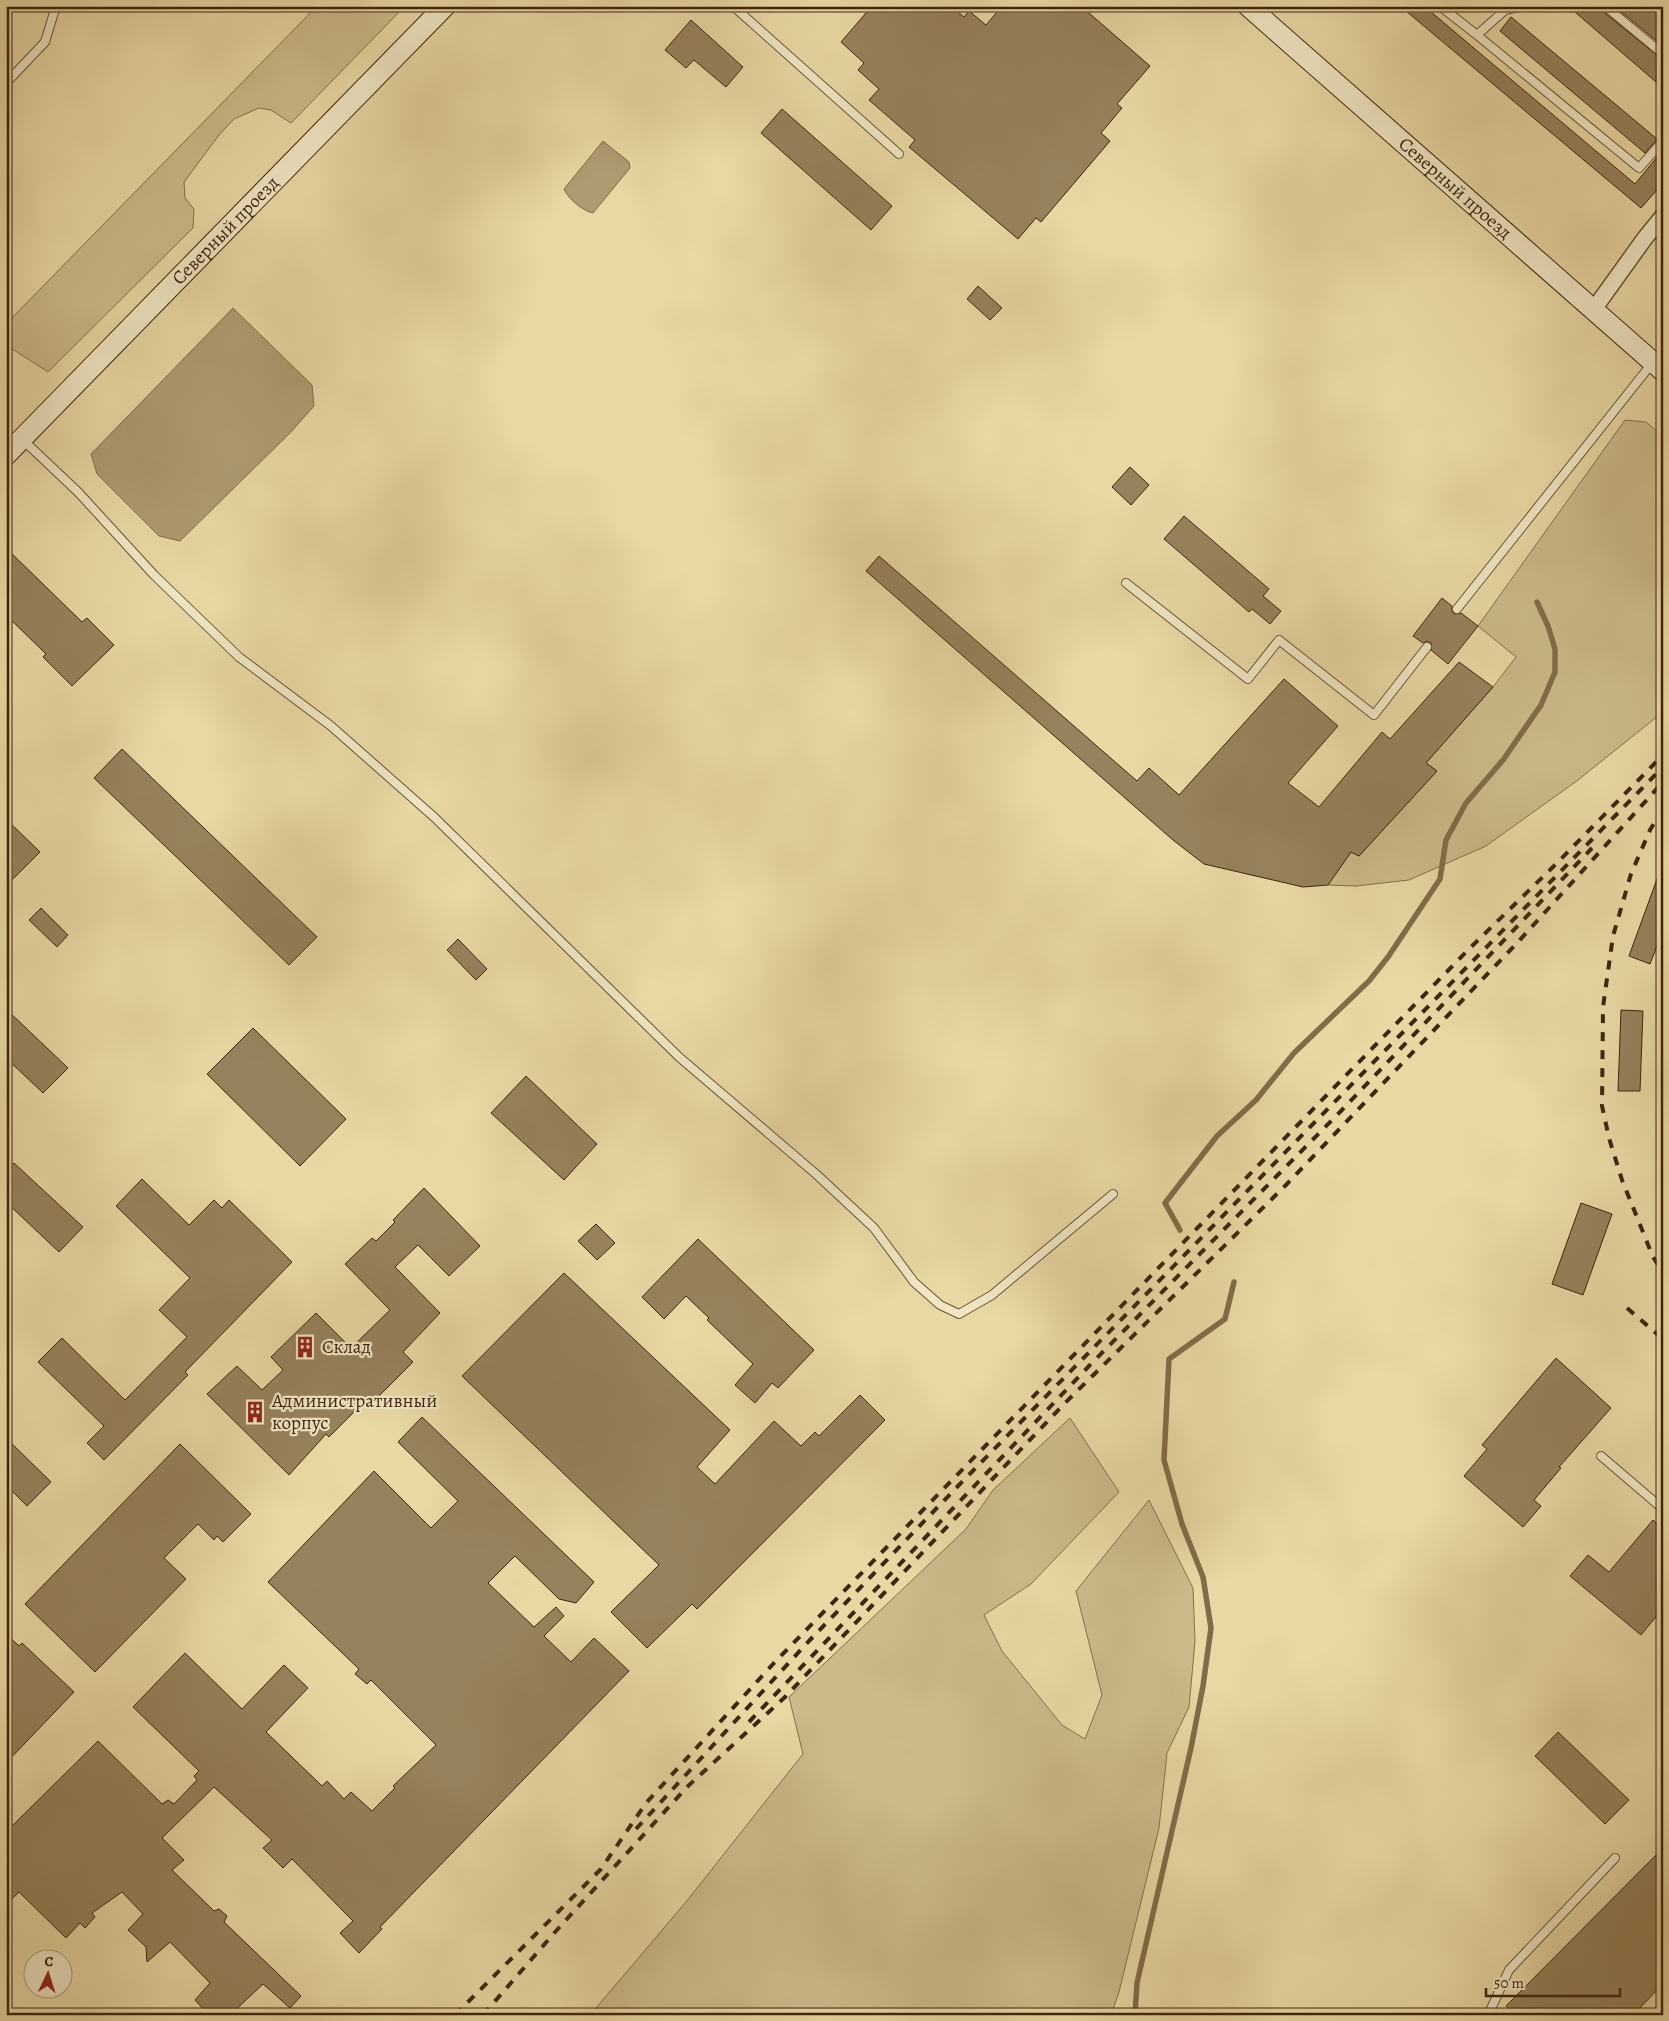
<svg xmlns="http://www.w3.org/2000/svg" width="1669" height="2021" viewBox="0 0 1669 2021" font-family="Alegreya,serif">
  <rect width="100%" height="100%" fill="#e8d8a4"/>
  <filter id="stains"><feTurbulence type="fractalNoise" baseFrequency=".004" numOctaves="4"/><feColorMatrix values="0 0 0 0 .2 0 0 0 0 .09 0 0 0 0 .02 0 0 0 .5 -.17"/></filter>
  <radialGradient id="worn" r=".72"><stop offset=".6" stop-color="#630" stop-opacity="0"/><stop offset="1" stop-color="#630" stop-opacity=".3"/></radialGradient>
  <!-- green -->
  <g fill="#cbba8a" stroke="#84704c">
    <path d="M317,6H405L291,123L271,110L259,108L234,119L219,135L184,182L185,198L194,209L193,228L48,372L6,345V324Z"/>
    <path d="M1625,420L1646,422L1663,436V712L1578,780L1486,846L1409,880L1356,886L1328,885L1351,852L1359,856L1437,771L1426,763L1493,687L1516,657L1478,626Z"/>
    <path d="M1070,1418L1119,1492L1031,1584L984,1615L1002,1651L1062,1725L1085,1739L1102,1695L1076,1591L1149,1500L1193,1588L1195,1641L1189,1707L1167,1753L1159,1828L1119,1992L1111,2015H590L686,1902L803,1754L789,1697L966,1529L993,1490Z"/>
  </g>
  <!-- water -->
  <g fill="#ae9b71" stroke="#816c49">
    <path d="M603,141L629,162L630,168L593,213C583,211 568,199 564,189Z"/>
    <path d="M233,308L312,385L314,406L291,432L180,541L159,536L97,474L91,454Z"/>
  </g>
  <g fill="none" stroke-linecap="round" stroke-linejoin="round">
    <!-- stream -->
    <g stroke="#816c49" stroke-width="5.5">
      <path d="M1180,1230L1165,1203L1217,1136L1256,1100L1294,1053L1369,981L1388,957L1440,879L1446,840L1466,803L1503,760L1541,705L1555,672V649L1548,626L1537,602"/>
      <path d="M1135,2015L1137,1983L1191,1748L1203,1686L1211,1628L1203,1577L1182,1524L1164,1460L1169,1359L1225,1319L1234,1282"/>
    </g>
  </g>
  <!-- building -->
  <g fill="#96825c" stroke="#3e250d">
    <path d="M872,6H951L964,17L969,11L986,25L1002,6H1081L1150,66L1117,104L1122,108L1101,133L1110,141L1041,222L1036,218L1018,239L909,147L915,140L869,100L879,89L858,70L864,63L841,42Z"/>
    <path d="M1400,6H1424L1635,184L1663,150V183L1641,208Z"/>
    <path d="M1568,6H1600L1601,10L1663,60V88Z"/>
    <path d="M1614,6H1663V46Z"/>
    <path d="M1511,17L1657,139L1645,153L1500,31Z"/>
    <path d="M691,20L743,67L726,87L694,60L686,68L665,50Z"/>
    <path d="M782,109L892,206L871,230L761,133Z"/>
    <path d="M978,286L1002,308L990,320L967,299Z"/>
    <path d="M1130,467L1149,485L1131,505L1112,487Z"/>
    <path d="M1184,516L1269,589L1263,596L1281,611L1270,624L1252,609L1249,612L1164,539Z"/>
    <path d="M6,548L82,622L87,618L114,645L72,686L43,657L46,654L6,615Z"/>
    <path d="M879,556L1137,781L1149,768L1179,795L1284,679L1338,726L1288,783L1319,807L1382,732L1390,739L1459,662L1493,687L1426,763L1437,771L1359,856L1351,852L1328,885L1303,887L1204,864L1173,840L866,571Z"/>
    <path d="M1442,598L1452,606V611L1454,614L1461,613L1478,626L1448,664L1431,650V643L1427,641L1423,643L1413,636Z"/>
    <path d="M122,749L317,937L289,965L94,778Z"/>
    <path d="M6,819L40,852L6,886Z"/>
    <path d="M1661,868H1663V930L1650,964L1629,956Z"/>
    <path d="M41,908L68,935L57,947L29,920Z"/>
    <path d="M458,939L487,969L476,980L447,950Z"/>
    <path d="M6,1009L68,1068L43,1093L6,1058Z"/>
    <path d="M1621,1010L1643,1011L1640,1091H1618Z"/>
    <path d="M253,1028L346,1119L300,1166L207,1074Z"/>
    <path d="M526,1076L597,1144L564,1180L491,1113Z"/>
    <path d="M14,1163L83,1227L59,1252L6,1202V1171Z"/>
    <path d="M142,1179L189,1225L214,1200L222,1208L229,1200L292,1262L185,1372L188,1375L104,1460L87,1443L104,1426L38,1362L62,1338L125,1400L187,1337L159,1310L190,1278L116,1206Z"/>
    <path d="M424,1188L480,1246L449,1276L418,1245L395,1267L440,1313L403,1352L413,1362L369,1406L364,1402L329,1437L326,1434L289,1475L207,1394L237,1366L262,1390L283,1370L271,1357L316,1313L351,1348L390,1310L345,1264L372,1238L376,1241L395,1222L393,1220Z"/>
    <path d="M1581,1203L1612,1214L1583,1295L1552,1284Z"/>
    <path d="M596,1224L615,1243L597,1260L578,1241Z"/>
    <path d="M698,1239L814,1350L778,1388L772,1383L755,1403L735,1385L753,1364L707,1320L709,1318L686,1296L664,1319L642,1297Z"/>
    <path d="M564,1273L730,1430L697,1467L715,1484L774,1421L801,1446L815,1432L819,1436L860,1395L885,1420L697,1609L692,1604L647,1648L611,1612L659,1565L462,1376Z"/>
    <path d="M1556,1358L1611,1408L1559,1467L1561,1468L1534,1500L1541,1506L1523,1527L1464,1476L1487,1449L1482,1445Z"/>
    <path d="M422,1417L594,1582L576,1603L559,1599L515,1556L488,1583L534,1627L556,1607L564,1616L544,1636L571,1662L594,1638L629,1671L380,1927L382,1929L359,1953L340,1933L353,1921L292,1859L283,1868L263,1848L272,1840L214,1787L162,1838L184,1860L172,1870L214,1911L219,1909L227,1916L224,1922L301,1996L290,2008L263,1984L230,2015H209L195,2000L210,1983L170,1942L147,1962L146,1947L128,1930L143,1914L122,1892L92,1913L95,1917L85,1928L80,1923L66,1938L19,1892L6,1905V1832L98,1741L162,1804L168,1800L174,1804L197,1780L194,1776L199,1771L133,1707L185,1653L242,1709L284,1665L308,1688L266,1732L322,1786L327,1781L344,1799L351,1792L372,1811L395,1788L393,1786L436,1745L371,1680L367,1684L355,1674L359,1669L268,1582L374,1471L431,1528L458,1501L398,1442Z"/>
    <path d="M6,1438L51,1482L27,1506L6,1485Z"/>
    <path d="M180,1444L251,1514L223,1542L217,1536L214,1540L198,1524L164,1558L186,1579L95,1672L25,1604Z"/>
    <path d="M1653,1520L1663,1529V1608L1641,1635L1570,1576L1588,1555L1609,1572Z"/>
    <path d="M6,1634L19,1646L22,1643L74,1692L6,1763Z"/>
    <path d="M1558,1732L1629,1800L1605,1824L1535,1756Z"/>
    <path d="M1656,1855L1663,1862V1984L1633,2015H1515L1506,2006Z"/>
  </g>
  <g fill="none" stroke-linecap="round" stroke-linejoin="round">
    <!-- lane casing -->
    <g stroke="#685233" stroke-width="10">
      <g id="lane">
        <path d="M733,6L899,154"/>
        <path d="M1440,6L1477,35"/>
        <path d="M1523,6L1505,10L1477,35L1639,168L1663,141"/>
        <path d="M1605,6L1663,54"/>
        <path d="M6,83L45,42L56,6"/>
        <path d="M22,439L78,492L154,575L239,657L331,726L434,817L679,1057L816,1174L874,1228L914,1282L940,1305L959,1314L992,1295L1113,1194"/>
        <path d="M1126,583L1248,679L1279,640L1374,715L1427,647"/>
        <path d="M1457,609L1653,362"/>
        <path d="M1601,1456L1663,1509"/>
        <path d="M1488,2015L1509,1970L1615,1858"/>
      </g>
    </g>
    <!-- street casing -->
    <g stroke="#685233" stroke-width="18">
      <path id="street" d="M1594,309L1645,238L1663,216"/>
    </g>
    <!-- secondary casing -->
    <g stroke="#3e250d" stroke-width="22">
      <g id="secondary">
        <path id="s1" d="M1248,6L1663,371"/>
        <path id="s2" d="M6,455L445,6"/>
      </g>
    </g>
    <!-- lane -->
    <use href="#lane" stroke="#f0e6c4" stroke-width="8"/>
    <!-- street -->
    <use href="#street" stroke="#f0e6c4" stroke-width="15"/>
    <!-- secondary -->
    <use href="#secondary" stroke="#f0e6c4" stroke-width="20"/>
    <!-- rail -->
    <g stroke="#3e250d" stroke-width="4" stroke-dasharray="9 9" stroke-linecap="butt">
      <path d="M1663,809L1650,830L1631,874L1613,936L1603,1007L1602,1106L1609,1138L1622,1180L1653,1257L1663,1272"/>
      <path d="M1627,1308L1663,1339"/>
      <path d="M749,1722L1089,1366L1341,1111L1592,848"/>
      <path d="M636,1829L808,1642L958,1486L1663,767"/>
      <path d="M455,2015L601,1869L646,1803L774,1663L1467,951L1556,864L1663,755"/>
      <path d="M483,2015L556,1931L687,1787L784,1698L1064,1404L1286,1185L1518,942L1663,782"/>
    </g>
  </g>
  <!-- icons -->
  <defs>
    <g id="building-bare" transform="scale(1.725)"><path d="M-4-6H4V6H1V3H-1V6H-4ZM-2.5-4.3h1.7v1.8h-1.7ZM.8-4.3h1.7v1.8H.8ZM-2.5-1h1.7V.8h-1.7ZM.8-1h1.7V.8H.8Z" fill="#8f2418" stroke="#f0e6c4" stroke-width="2.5" paint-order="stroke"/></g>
  </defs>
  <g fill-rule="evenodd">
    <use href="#building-bare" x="305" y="1347"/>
    <use href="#building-bare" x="255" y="1412"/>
  </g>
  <g text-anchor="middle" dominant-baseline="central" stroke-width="4.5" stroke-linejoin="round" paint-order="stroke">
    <!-- street labels -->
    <g font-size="19" fill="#3e250d" stroke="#f0e6c4">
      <text stroke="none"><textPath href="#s1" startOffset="276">Северный проезд</textPath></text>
      <text stroke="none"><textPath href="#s2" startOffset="314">Северный проезд</textPath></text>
    </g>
    <!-- poi labels -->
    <g font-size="19" fill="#3e250d" stroke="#f0e6c4" text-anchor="start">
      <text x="322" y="1347">Склад</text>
      <text x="272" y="1401">Административный<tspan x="272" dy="22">корпус</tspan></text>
    </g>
  </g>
  <!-- margin -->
  <rect width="1669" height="2021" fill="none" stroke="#e8d8a4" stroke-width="25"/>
  <rect x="8" y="8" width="1654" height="2006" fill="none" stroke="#3e250d" stroke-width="2.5"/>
  <rect x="12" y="12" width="1644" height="1996" fill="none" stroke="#3e250d"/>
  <!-- north arrow -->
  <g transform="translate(48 1974) rotate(4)"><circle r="24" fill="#f0e6c4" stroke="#a9997b"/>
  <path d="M0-4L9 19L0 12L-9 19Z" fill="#8f2418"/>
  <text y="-8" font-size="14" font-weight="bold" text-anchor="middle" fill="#3e250d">С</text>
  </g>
  <!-- scale -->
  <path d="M1486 1988v8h134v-8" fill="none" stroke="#3e250d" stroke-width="2.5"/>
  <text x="1494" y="1988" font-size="15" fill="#3e250d" stroke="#f0e6c4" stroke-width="4" paint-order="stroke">50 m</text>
  <rect width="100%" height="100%" filter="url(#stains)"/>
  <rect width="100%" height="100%" fill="url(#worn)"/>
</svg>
